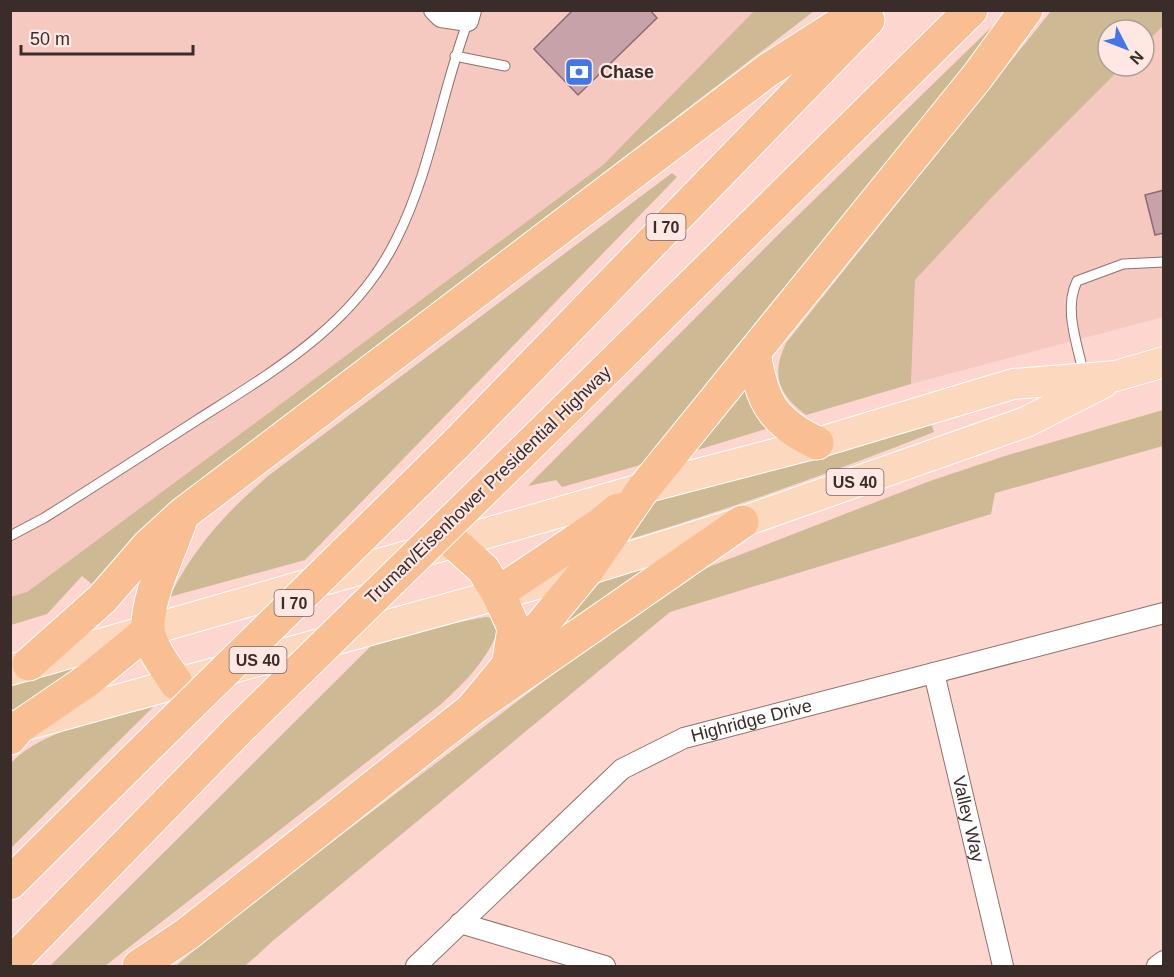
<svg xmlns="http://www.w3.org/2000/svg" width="1174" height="977" viewBox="0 0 1174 977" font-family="Helvetica,sans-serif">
  <rect width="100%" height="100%" fill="#fcd6cf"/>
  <!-- built -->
  <g fill="#f6c9c0">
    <path d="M10,11H754L603,165L27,592L11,597Z"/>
    <path d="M1163,26V317L911,384L915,280L994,195L1123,66H1144V45Z"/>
  </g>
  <!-- green -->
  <g fill="#cdb994">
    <path d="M754,11H814L197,485L93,585L82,576L47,614L11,625L10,597L27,592L603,165Z"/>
    <path d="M1008,11H1012L647,461L637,466L562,487L556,480L528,486L782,231Z"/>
    <path d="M1051,11H1163V26L1144,45V30H1108V66H1123L994,195L915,280L911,384L806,415C778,394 771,375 786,343Z"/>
    <path d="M672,173L677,177L305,560L169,597C198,543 222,517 268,476Z"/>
    <path d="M753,373L769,428L691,452Z"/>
    <path d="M1163,410V446L995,493L991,514L670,612L275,939L245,966H176L228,921L668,587L693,573L930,481L1008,455Z"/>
    <path d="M931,423L934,432C831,473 727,510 620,542L654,499Z"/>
    <path d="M643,567L646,569L547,646L590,583Z"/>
    <path d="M486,617L495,618L499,627C488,660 465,682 440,705L105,966H50L380,637Z"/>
    <path d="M124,645L28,706L11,710V677Z"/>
    <path d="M153,707L11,848V763C46,727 106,720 153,707Z"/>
  </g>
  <!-- building -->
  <g fill="#c7a2a9" stroke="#8c6b71" stroke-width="1.5">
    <path d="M573,10H650L657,18L578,95L534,49Z"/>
    <path d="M1164,190V233L1155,235L1145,195Z"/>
  </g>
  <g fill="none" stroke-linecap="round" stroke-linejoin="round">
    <!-- lane casing -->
    <g stroke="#92716a" stroke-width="11">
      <g id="lane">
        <path d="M455,56L505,66"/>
        <path d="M1084,376C1078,345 1063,310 1077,281L1123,264L1164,262"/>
        <path d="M10,536L44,518C95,486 146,453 197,420C274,371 354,325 396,240C431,171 441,93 468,21"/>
      </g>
    </g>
    <!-- street casing -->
    <g stroke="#92716a" stroke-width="22">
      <g id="street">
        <path d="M434,10L441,17L468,21L471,10"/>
        <path id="s1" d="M934,673L1003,966"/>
        <path d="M460,923L605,966"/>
        <path id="s2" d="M416,966L622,769L684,738L1164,613"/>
        <path d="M1157,966L1164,961"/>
      </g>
    </g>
    <!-- primary casing -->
    <g stroke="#fff" stroke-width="32">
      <g id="primary">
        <path d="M10,670L644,488L817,443L1013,384L1116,376L1164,362"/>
        <path d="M30,724L587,570L742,522L1026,422L1103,383"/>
      </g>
    </g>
    <!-- highway casing -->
    <g stroke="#fff" stroke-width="35">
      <g id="highway">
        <path d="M754,353C762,401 771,421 817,443"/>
        <path d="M549,426L971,10"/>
        <path d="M456,444L868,20"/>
        <path d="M454,543L483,569L498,593L514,628L509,661"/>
        <path d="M498,593L601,524L618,510"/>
        <path d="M29,664L102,599L148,546L183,514L768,70L862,10"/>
        <path d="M176,683C167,668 150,648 148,630C146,598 171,549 181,519"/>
        <path d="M471,710L587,570L644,488L977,77L1026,10"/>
        <path d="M10,738L19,727L88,680L148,631"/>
        <path d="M10,883L132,762"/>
        <path d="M10,964L239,729"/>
        <path d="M139,966L187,934L471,710L742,522"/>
      </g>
    </g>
    <!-- lane -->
    <use href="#lane" stroke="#fff" stroke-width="9"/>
    <!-- street -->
    <use href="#street" stroke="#fff" stroke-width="20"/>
    <!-- primary -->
    <use href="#primary" stroke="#fcd8be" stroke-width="30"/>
    <!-- highway -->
    <use href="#highway" stroke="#fabe93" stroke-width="33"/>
    <!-- highway-bridge casing -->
    <g stroke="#fff" stroke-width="35" stroke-linecap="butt">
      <g id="highway-bridge">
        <path d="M239,729L549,426"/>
        <path d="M132,762L456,444"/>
      </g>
    </g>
    <!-- highway-bridge -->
    <use href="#highway-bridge" stroke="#fabe93" stroke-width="33"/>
  </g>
  <!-- icons -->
  <defs>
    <g id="bank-square" transform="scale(1.5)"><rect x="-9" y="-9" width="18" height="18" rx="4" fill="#4376e7" stroke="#ffe7e3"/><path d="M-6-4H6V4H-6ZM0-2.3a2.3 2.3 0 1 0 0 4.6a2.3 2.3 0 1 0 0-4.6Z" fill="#fff"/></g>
  </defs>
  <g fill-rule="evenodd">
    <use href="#bank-square" x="579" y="72"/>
  </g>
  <g text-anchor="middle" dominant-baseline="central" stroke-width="4.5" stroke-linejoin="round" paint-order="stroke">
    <!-- shield labels -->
    <g fill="#ffe7e3" stroke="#756461" stroke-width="1.5">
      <rect x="646.5" y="214" width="39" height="26" rx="4.5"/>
      <rect x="826.5" y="469" width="57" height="26" rx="4.5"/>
      <rect x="274.5" y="590" width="39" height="26" rx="4.5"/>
      <rect x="229.5" y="647" width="57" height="26" rx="4.5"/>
    </g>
    <g font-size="16" font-weight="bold" fill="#3a2c29">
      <text x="666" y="227">I 70</text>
      <text x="855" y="482">US 40</text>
      <text x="294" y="603">I 70</text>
      <text x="258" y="660">US 40</text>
    </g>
    <!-- poi labels -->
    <g font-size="18" font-weight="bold" fill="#3a2c29" stroke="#ffe7e3" text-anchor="start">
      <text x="600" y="72">Chase</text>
    </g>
    <!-- street labels -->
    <g font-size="18" fill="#3a2c29" stroke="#ffe7e3">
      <text transform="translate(488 485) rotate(-44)">Truman/Eisenhower Presidential Highway</text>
      <text stroke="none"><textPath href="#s2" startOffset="424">Highridge Drive</textPath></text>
      <text stroke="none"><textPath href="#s1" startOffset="150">Valley Way</textPath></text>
    </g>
  </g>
  <!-- border -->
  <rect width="1174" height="977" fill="none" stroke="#3a2c29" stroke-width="24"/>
  <!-- north arrow -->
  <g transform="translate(1126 48) rotate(132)"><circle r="28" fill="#ffe7e3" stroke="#b09c99" stroke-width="1.5"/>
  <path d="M0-4.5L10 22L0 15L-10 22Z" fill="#4376e7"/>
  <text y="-9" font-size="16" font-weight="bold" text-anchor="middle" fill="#3a2c29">N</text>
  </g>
  <!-- scale -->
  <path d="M21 45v9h172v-9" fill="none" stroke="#3a2c29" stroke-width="3"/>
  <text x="30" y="45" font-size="18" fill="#3a2c29" stroke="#ffe7e3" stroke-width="4.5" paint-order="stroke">50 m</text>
</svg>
